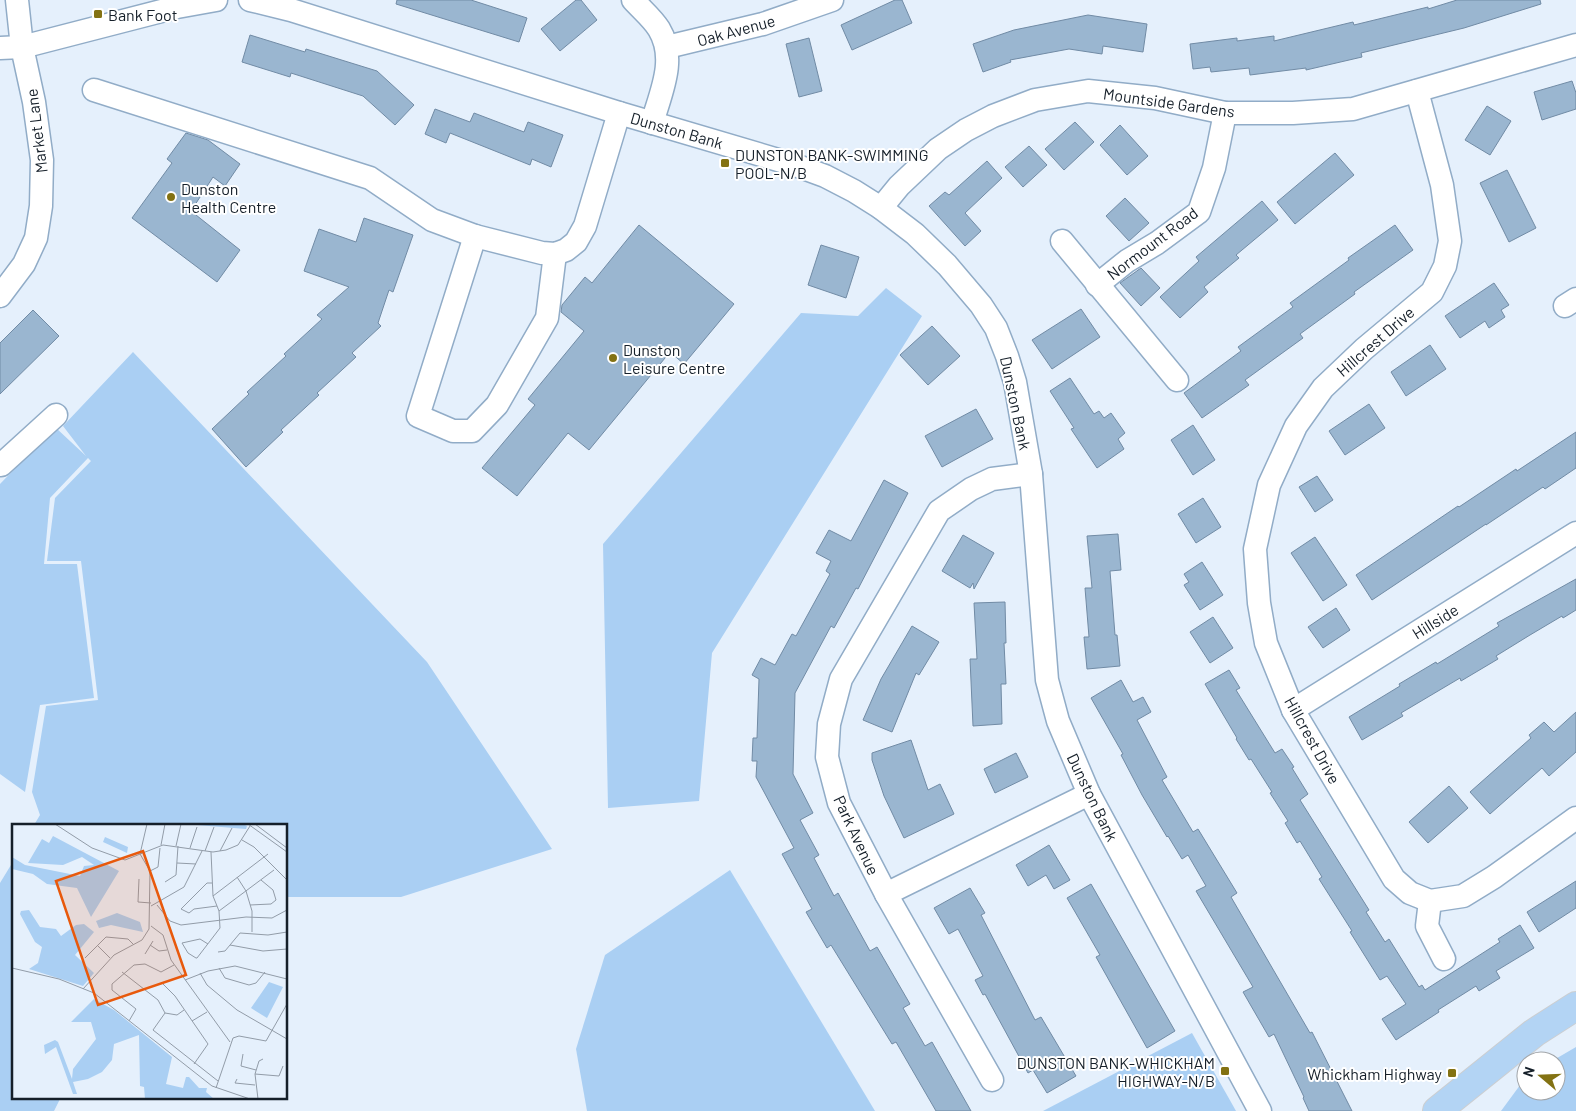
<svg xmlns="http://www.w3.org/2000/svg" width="1576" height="1111" viewBox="0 0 1576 1111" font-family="Barlow,sans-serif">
  <rect width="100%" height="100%" fill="#e5f0fc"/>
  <!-- green -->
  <g fill="#aacff3">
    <path d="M886,288L922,316L712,653L699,801L608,808L603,544L801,313L858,316Z"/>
    <path d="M133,352L427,662L552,849L401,897H286V825H34L40,815L32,792L46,706L98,700L81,561H47L55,498L91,461L88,458L50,498L44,564H77L94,698L40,705L25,792L0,774V484L55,427L86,456L63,426Z"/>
    <path d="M14,860V1097H61L54,1111H0V883Z"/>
    <path d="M730,870L875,1111H587L576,1049L605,955Z"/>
    <path d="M1192,1033L1236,1111H1043Z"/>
    <path d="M1576,1047V1111H1501L1526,1077V1091H1556V1061H1552Z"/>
  </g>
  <!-- building -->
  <g fill="#9ab6d0" stroke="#718ba5">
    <path d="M397,0H471L527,18L519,42L396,4Z"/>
    <path d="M576,0H581L597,20L560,51L541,29Z"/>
    <path d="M895,0H902L912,23L852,50L841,25Z"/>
    <path d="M1457,0H1540L1541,4L1464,28L1361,53L1362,57L1306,70V68L1250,75L1249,68L1211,72L1210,67L1193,69L1190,44L1237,38V41L1274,36V41L1353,22L1354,25L1428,7V9Z"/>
    <path d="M1088,15L1147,24L1143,52L1103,46L1102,54L1069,49L1010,60L1011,62L983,72L973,44L1014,30Z"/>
    <path d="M250,35L305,52L306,49L377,71L414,105L395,125L363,96L291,73L290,77L242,62Z"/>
    <path d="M809,38L822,91L799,97L786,44Z"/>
    <path d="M1572,81L1576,93V109L1542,120L1534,92Z"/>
    <path d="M1487,106L1511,121L1490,155L1465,140Z"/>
    <path d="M435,109L470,122L474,113L524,132L528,122L563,135L551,167L532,159L530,165L450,133L446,143L425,134Z"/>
    <path d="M1075,122L1094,142L1064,170L1045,149Z"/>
    <path d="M1120,125L1148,156L1127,175L1100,145Z"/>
    <path d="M186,133L208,140L240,164L225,186L213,177L191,211L240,250L217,282L132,218L172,163L167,159Z"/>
    <path d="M1029,146L1047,165L1023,187L1005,167Z"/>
    <path d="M1335,153L1354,175L1295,224L1277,202Z"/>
    <path d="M987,161L1002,178L965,213L981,231L965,246L929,206L945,192L949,195Z"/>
    <path d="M1507,170L1536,228L1509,242L1480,183Z"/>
    <path d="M1125,198L1149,223L1129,241L1106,216Z"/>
    <path d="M1262,201L1278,220L1236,255L1239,258L1204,287L1208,292L1180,318L1160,297L1199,261L1196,257Z"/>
    <path d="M364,218L413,235L393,292L389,290L378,323L381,326L352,353L356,357L317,393L319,395L281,430L283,432L246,467L212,429L249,394L247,392L286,356L284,354L322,319L317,315L349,287L304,271L319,229L356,242Z"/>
    <path d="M639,225L734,304L684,364L670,352L589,450L568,433L517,496L482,468L535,405L528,399L584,331L561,312L562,305L585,277L592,283Z"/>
    <path d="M1395,225L1413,250L1354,292L1355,294L1300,334L1303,338L1245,380L1249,385L1202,418L1184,393L1241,351L1238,347L1293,307L1290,303L1349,260L1348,258Z"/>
    <path d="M821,245L859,257L846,298L808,285Z"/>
    <path d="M1141,268L1160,288L1141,306L1120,283Z"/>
    <path d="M1494,283L1509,305L1501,310L1505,317L1489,328L1485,321L1460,338L1445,316Z"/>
    <path d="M1081,309L1100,337L1052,369L1032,340Z"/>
    <path d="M33,310L59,336L0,394V343Z"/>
    <path d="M932,326L960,356L928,385L900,355Z"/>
    <path d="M1430,345L1446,369L1406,396L1391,372Z"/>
    <path d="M1070,378L1094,414L1099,411L1104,418L1111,413L1125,433L1118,439L1124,449L1097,468L1071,429L1074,428L1050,391Z"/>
    <path d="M1369,404L1385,428L1345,455L1329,431Z"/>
    <path d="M976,409L993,439L942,467L925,436Z"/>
    <path d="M1193,425L1215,460L1193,475L1171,440Z"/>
    <path d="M1576,432V468L1545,489L1543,487L1486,525V524L1372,600L1356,575L1458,506L1459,507L1516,469L1517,471Z"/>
    <path d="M1317,476L1333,500L1315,512L1299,487Z"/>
    <path d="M884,480L908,493L858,589L856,588L834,628L831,626L795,693L793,774L813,813L800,820L819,855L814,858L834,896L838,893L870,951L877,947L910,1004L903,1008L925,1046L932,1042L971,1111H936L896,1042L892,1044L831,945L827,948L806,912L812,909L782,854L794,848L756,777L757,761H752L753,738H757L759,679L752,675L761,658L775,665L792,634L796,636L830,574L826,571L831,561L816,553L829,530L851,541Z"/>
    <path d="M1203,498L1221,527L1196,543L1178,514Z"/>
    <path d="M1118,534L1121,570L1110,571L1115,635H1117L1120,666L1087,669L1084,637H1089L1085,588H1092L1087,536Z"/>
    <path d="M963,535L994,553L974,589L973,583L970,588L942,571Z"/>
    <path d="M1315,537L1347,585L1323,601L1291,553Z"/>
    <path d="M1202,562L1223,595L1200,610L1184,585L1189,582L1184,574Z"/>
    <path d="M1576,579V610L1563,618L1562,616L1530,635L1496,656L1498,659L1461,681L1460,678L1401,713L1403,716L1362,740L1349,717L1400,686L1399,684L1436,662L1437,664L1499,626L1497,623Z"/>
    <path d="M1005,602L1006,643H1004L1006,684H1001L1002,724L973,726L970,659H977L974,603Z"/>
    <path d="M1336,608L1350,630L1323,648L1308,627Z"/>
    <path d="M1213,617L1233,648L1210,663L1190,632Z"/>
    <path d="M912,626L939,642L919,675L916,673L892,732L863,720L881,679Z"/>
    <path d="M1229,670L1240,688L1236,690L1275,753L1282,749L1294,767L1292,768L1308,794L1300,800L1369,910L1366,912L1385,942L1389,939L1419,987L1422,985L1425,990L1500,942L1498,939L1520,925L1534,948L1496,971L1500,978L1479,991L1476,986L1438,1010L1439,1012L1396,1040L1382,1019L1406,1004L1387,976L1380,980L1350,932L1352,931L1319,879L1322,877L1300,841L1297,843L1285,823L1288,821L1270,793L1272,792L1251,759L1249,760L1236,739L1237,738L1205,684Z"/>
    <path d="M1121,680L1133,702L1143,697L1151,712L1137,720L1167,777L1162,780L1193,832L1198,829L1237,893L1231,897L1310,1033L1312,1032L1352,1111H1309L1303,1098L1304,1097L1274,1034L1269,1037L1243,992L1253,987L1196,891L1206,886L1188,855L1182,859L1168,836L1167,837L1142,795L1121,755L1123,754L1091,698Z"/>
    <path d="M1576,712V752L1549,776L1542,768L1490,814L1470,792L1531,738L1529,735L1544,722L1554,732Z"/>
    <path d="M911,740L928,790L940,784L954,814L904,838L884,796L872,760V753Z"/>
    <path d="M1016,753L1028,777L995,793L984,769Z"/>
    <path d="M1449,786L1468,808L1428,843L1409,822Z"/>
    <path d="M1049,845L1070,880L1054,889L1046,875L1028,886L1016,865Z"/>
    <path d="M1576,881V908L1539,932L1527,912Z"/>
    <path d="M1091,884L1175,1031L1147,1048L1096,957L1100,955L1067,898Z"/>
    <path d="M970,888L985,913L981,915L1035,1020L1041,1017L1076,1076L1047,1093L1033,1070L1028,1073L985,994L983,995L975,980L983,976L958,929L949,934L934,908Z"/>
  </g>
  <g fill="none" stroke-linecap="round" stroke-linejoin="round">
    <!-- minor casing -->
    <g stroke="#91acc7" stroke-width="25">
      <g id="minor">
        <path d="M250,0L291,10L619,113L795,165L825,176L854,191L881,208L915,234L947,265L981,305L996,328L1007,356L1015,382L1031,474L1047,680L1058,721L1089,794L1260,1111"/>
        <path d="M633,0C642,10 652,18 659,29C677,59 661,92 652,123"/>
        <path d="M667,47L763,24L832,0"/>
        <path d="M0,48L22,47L177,7L216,0"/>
        <path d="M94,90L370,178L432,220L475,236L542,253L555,254L566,250L576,242L585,226L619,113"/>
        <path d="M1417,91L1442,185L1450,241L1445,266L1432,292L1364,349L1323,388L1296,426L1269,485L1255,549L1259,603L1266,643L1293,710L1394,879L1410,893L1430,901L1463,896L1494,877L1576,818"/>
        <path d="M881,208L899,186L938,149L966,130L993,116L1035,100L1088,91L1155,98L1225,113H1293L1353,109L1576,45"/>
        <path d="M475,236L418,416L453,431H472L497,405L547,318L555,254"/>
        <path d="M1062,241L1177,380"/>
        <path d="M1097,285L1127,261L1157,243L1199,212L1214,168L1225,113"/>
        <path d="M0,296L24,264L36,238L41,206L42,160L34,102L22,47L17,0"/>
        <path d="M1565,306L1576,299"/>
        <path d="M1,465L56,415"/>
        <path d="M1293,710L1576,533"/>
        <path d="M886,894L1089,794"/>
        <path d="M1430,901L1427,926L1444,959"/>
        <path d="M992,1080L886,894L839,803L827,757L829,724L841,679L939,511L971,489L992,479L1031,474"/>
      </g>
    </g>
    <!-- major casing -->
    <g stroke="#ccced0" stroke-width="30">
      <path id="major" d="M1437,1111L1534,1033L1576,1006"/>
    </g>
    <!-- minor -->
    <use href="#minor" stroke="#fff" stroke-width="22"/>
    <!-- major -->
    <use href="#major" stroke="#b3d4f4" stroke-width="28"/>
  </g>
  <!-- markers -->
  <g fill="#837213" stroke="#fff" stroke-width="2">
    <rect x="93" y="9" width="10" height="10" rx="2.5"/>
    <rect x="720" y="158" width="10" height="10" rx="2.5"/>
    <circle cx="171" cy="197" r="5"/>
    <circle cx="613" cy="358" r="5"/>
    <rect x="1220" y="1066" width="10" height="10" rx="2.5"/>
    <rect x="1447" y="1068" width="10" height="10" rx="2.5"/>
  </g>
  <g text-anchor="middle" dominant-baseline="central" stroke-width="4" stroke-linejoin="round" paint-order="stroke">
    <!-- poi labels -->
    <g font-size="16" fill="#151f29" stroke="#fff" text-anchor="start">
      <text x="108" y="14">Bank Foot</text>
      <text x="735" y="154">DUNSTON BANK-SWIMMING<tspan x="735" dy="18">POOL-N/B</tspan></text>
      <text x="181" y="188">Dunston<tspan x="181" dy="18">Health Centre</tspan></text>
      <text x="623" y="349">Dunston<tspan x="623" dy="18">Leisure Centre</tspan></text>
      <text x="1215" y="1062" text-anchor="end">DUNSTON BANK-WHICKHAM<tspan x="1215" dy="18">HIGHWAY-N/B</tspan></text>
      <text x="1442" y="1073" text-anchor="end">Whickham Highway</text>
    </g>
    <!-- street labels -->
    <g font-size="16" fill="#151f29" stroke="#fff">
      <text transform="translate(736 30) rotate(-15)">Oak Avenue</text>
      <text transform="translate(1169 102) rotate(8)">Mountside Gardens</text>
      <text transform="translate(677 130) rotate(16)">Dunston Bank</text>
      <text transform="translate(36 131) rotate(-97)">Market Lane</text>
      <text transform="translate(1152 243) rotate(-37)">Normount Road</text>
      <text transform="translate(1375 341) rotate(-41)">Hillcrest Drive</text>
      <text transform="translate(1016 403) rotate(78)">Dunston Bank</text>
      <text transform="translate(1435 621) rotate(-32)">Hillside</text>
      <text transform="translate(1313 740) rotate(61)">Hillcrest Drive</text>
      <text transform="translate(1093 797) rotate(64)">Dunston Bank</text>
      <text transform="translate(857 835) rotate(65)">Park Avenue</text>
    </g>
  </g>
  <!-- overview -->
  <g transform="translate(12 824)">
    <rect width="275" height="275" fill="#e5f0fc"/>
    <path d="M231,0L235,2L234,5L185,1ZM41,12L107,47L79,93L65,64L35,60L21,50L0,45V33L13,41L68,52L72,42L82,41L70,33L51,41L16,39L30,15L37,19ZM93,13L116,23L115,29L91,18ZM17,86L28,103L44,105L49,112L64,101L72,100L82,108L63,131L82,149L71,162L17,145L26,139L30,123L23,118L8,90L9,87ZM105,89L128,98L131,108L99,101L87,104L84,97ZM257,158L271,163L255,194L239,184ZM82,175L102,186L160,233L154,260L171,264L174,253H177L187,264H195L194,268L202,275H133L132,263L128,262L127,211L102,220L100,236L90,248L76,255L61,258L65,270H61L44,223L33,230L32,221L43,216L46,218L60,255L61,245L84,215L79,198H59Z" fill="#aacff3"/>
    <path fill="none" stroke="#929ca8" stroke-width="1" d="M43,0L80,24L113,36L151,21L201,28L214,26L226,21L238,2M236,0L275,28M243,0L275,24M230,16L242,23L275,56M149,21L153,0M164,22L169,0M178,24L185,3M193,27L202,3M208,27L220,4M128,30L135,0M165,39L184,40M138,47L146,43L148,24M225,53L234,67L240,87V108M127,55L126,78L139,79M153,58L164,51L166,22M200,59H195L169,85L177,89L182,85L205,82M201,72L256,30M145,81L158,97L169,101L234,93L260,94L275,86M238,81L259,80L264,76L261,66L249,56M139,82L172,63L190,27M207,87L262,46M139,102L151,111L159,136L218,218M196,120L188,115L170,119L176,129L184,134H185L208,104L207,87L201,72L199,28M85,121L98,134M138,121L147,127L155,126M218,121L251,127L275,125M206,128L213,127L228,109L256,111L275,108M133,130L141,117M73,134L94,113L116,115L122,121M0,144L47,155L82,169L200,262L238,275M207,144L213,154L237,161L244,159L253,148M110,148L146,176L153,189M188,149L195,161L225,186L275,215M173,156L196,147L223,142L275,155M149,158L163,172L196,220L182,240M71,165L102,131L130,116L137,105L138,47L128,30M172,186L165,191L153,189L141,206L206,257M117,197L124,185L100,166V160L122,141L133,140L149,148L162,141M180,197L195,188M231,230L229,242L244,246M243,250L267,252L271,242M225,255L223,259L243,261M204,264L221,214L227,212L254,217L275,180M246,275L243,250L247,237L251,235"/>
    <path fill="#e8590c" fill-opacity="0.15" stroke="#e8590c" stroke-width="2.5" d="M131,27L174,151L86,181L44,57Z"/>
    <rect width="275" height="275" fill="none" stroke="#151f29" stroke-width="2.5"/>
  </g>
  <!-- north arrow -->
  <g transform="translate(1541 1076) rotate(289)"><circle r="24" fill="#ffffff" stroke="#a1a5a9"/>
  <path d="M0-4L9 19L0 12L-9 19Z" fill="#837213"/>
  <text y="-8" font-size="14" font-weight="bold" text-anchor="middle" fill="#151f29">N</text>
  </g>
</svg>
